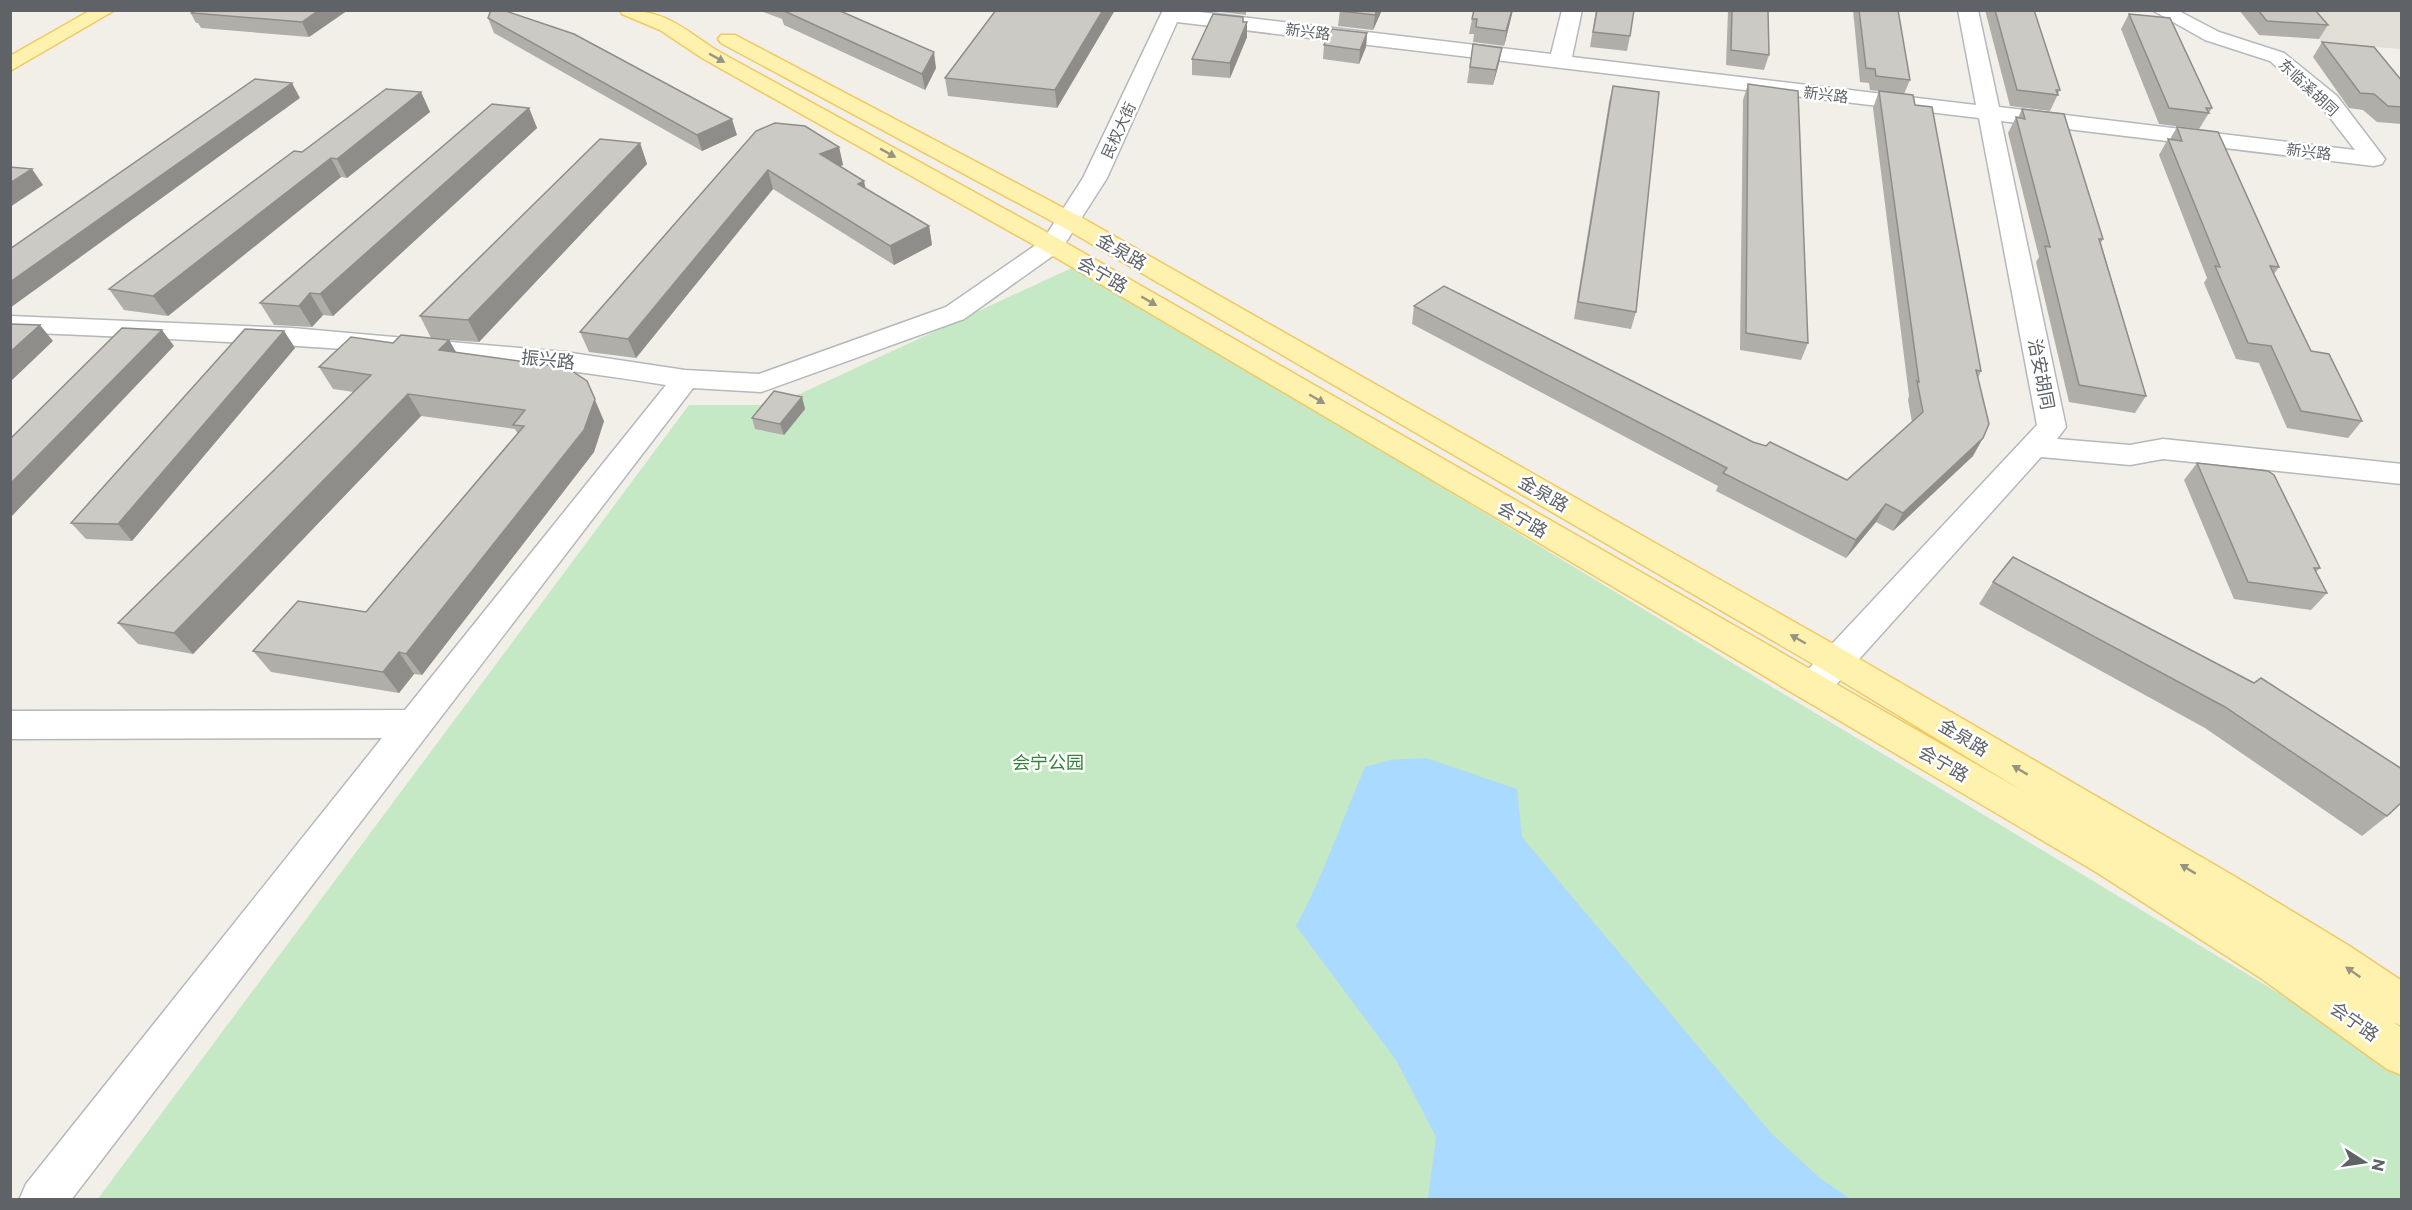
<svg xmlns="http://www.w3.org/2000/svg" width="2412" height="1210" viewBox="0 0 2412 1210" font-family="Commissioner,'Noto Sans SC',sans-serif">
  <rect width="100%" height="100%" fill="#f1efe8"/>
  <!-- education -->
  <path fill="#e1ded6" d="M2296,11H2401V49L2323,43Z"/>
  <!-- green -->
  <path fill="#c5e8c5" d="M1076,266L2338,1029L2401,1076V1199L97,1200L689,405H776Z"/>
  <!-- water -->
  <path fill="#aadaff" d="M1426,758L1517,789L1522,837L1771,1133L1821,1179L1851,1199H1428L1436,1137L1396,1060L1296,926C1324,875 1342,820 1365,767L1390,760Z"/>
  <g fill="none" stroke-linecap="round" stroke-linejoin="round">
    <!-- minor casing -->
    <g stroke="#b5b8bc" stroke-width="3">
      <path id="minor" d="M1163,10H1183L1551,54L1562,10H1582L1572,57L1976,105L1958,10H1978L1999,107L2355,150L2321,106L2270,61L2205,40L2152,10H2177L2219,32L2284,53L2337,96L2385,159L2382,164L2374,166L2001,121L2066,427L2057,439L2130,445L2163,439L2402,464V484L2163,459L2130,465L2041,457L1825,697L1813,701L1801,697L1796,687L1801,677L2037,425L1979,118L1177,22L1107,178L1061,250L964,319L761,392L693,388L71,1200H19L26,1184L382,738L10,739V711L405,710L666,385C449,350 230,341 10,332V316L292,328L565,352L685,370L759,374L946,307L1043,240L1083,178Z"/>
    </g>
    <!-- major casing -->
    <g stroke="#f2c960" stroke-width="3">
      <g id="major">
        <path d="M91,10H115L10,71V56Z"/>
        <path d="M620,10C665,10 680,26 716,50L1061,240L2023,791L1825,671L1059,225L721,43L718,39L721,35H735L1077,215L1849,653L2234,876L2351,947L2402,981V1026L2393,1022L2402,1028V1075L2387,1069L2262,979L2096,872L1043,250L702,58L660,30L622,14Z"/>
      </g>
    </g>
    <!-- minor -->
    <use href="#minor" fill="#fff" fill-rule="evenodd"/>
    <!-- major -->
    <use href="#major" fill="#fff2af" fill-rule="evenodd"/>
  </g>
  <!-- wall -->
  <g fill="#afaea9">
    <path d="M189,10H348L309,37L201,28L198,23H196Z"/>
    <path d="M758,10H838L936,68L925,90L784,25L782,19Z"/>
    <path d="M996,10H1115L1057,108L948,96L945,78Z"/>
    <path d="M1221,10H1246V15L1221,12Z"/>
    <path d="M1340,10H1382L1373,30L1338,26Z"/>
    <path d="M1474,10H1513L1504,46L1473,42L1474,34H1469L1472,19Z"/>
    <path d="M1596,10H1634L1630,36L1627,51L1590,47Z"/>
    <path d="M1728,10H1768L1769,55L1764,70L1726,65Z"/>
    <path d="M1853,10H1898L1910,80L1904,94L1915,105L1981,371L1978,378L1973,456L1893,531L1876,522L1846,558L1716,491L1718,486L1412,324L1414,306L1847,480L1912,422L1908,400L1909,396L1873,108L1879,91L1870,90L1869,83L1860,82Z"/>
    <path d="M1985,10H2034L2060,90L2050,111L2010,106Z"/>
    <path d="M2239,10H2315L2328,25L2319,39L2259,35Z"/>
    <path d="M2129,14L2212,108L2199,129L2159,124L2121,29Z"/>
    <path d="M488,18L737,135L702,151L494,33Z"/>
    <path d="M1243,22H1247V37L1230,78L1192,75V59Z"/>
    <path d="M1367,33L1366,47L1359,64L1323,59L1324,45Z"/>
    <path d="M2322,42L2402,81V124L2377,122L2363,110L2349,108L2313,57Z"/>
    <path d="M1473,44L1502,48L1499,63L1493,85L1467,83Z"/>
    <path d="M1748,84L1808,343L1801,360L1740,350L1743,100Z"/>
    <path d="M1613,86L1636,312L1631,329L1574,319L1609,102Z"/>
    <path d="M421,92L430,112L347,178L341,177L168,316L124,310L109,289L302,152Z"/>
    <path d="M529,108L537,128L333,316L323,315L312,327L274,325L260,303Z"/>
    <path d="M2022,109L2103,239L2101,243L2146,396L2135,413L2069,402L2036,262L2039,257L2008,133L2016,117L2018,118Z"/>
    <path d="M2177,127L2279,267L2274,274L2311,351L2362,421L2348,438L2287,428L2259,363L2236,359L2204,283L2207,278L2159,155L2168,139H2170Z"/>
    <path d="M756,131L839,147L843,165L840,166L866,189L929,226L932,245L894,265L773,189L636,358L589,352L580,332Z"/>
    <path d="M640,143L647,164L479,342L449,340L456,352L604,421L594,452L422,675L414,674L399,693L271,672L253,651L366,612L518,434L515,429L421,416L193,654L138,644L118,623L354,392L333,389L319,367L393,343L431,338L420,316Z"/>
    <path d="M284,331L295,348L132,541L86,539L71,523Z"/>
    <path d="M802,397L805,409L784,435L755,429L752,418Z"/>
    <path d="M2197,463L2320,568L2316,572L2327,593L2311,610L2234,599L2184,480Z"/>
    <path d="M2013,557L2387,816L2362,836L2205,728L1979,604L1993,582Z"/>
  </g>
  <!-- shaded-wall -->
  <g fill="#8f8d8a">
    <path d="M319,10H348L309,37L302,22Z"/>
    <path d="M1103,10H1115L1057,108L1055,90Z"/>
    <path d="M1377,10H1382L1373,30L1375,15Z"/>
    <path d="M1512,10H1513L1504,46L1506,31Z"/>
    <path d="M1243,17V32L1247,22V37L1230,78V63Z"/>
    <path d="M1367,33L1366,47L1359,64L1360,50Z"/>
    <path d="M1502,48L1499,63L1493,85L1496,70Z"/>
    <path d="M934,52L936,68L925,90L922,74Z"/>
    <path d="M292,83L300,98L10,308V282Z"/>
    <path d="M421,92L430,112L347,178L337,159Z"/>
    <path d="M529,108L537,128L333,316L320,294Z"/>
    <path d="M732,119L737,135L702,151L697,135Z"/>
    <path d="M640,143L647,164L479,342L468,320Z"/>
    <path d="M839,147L843,165L824,173L820,154Z"/>
    <path d="M331,158L341,177L168,316L153,296Z"/>
    <path d="M32,169L43,185L10,207V183Z"/>
    <path d="M768,170L773,189L636,358L628,339Z"/>
    <path d="M864,181L868,199L858,184Z"/>
    <path d="M929,226L932,245L894,265L890,246Z"/>
    <path d="M310,293L323,315L312,327L299,306Z"/>
    <path d="M40,325L53,341L10,382V352Z"/>
    <path d="M162,330L174,346L10,518V484Z"/>
    <path d="M284,331L295,348L132,541L118,524Z"/>
    <path d="M449,340L461,361L439,350Z"/>
    <path d="M587,381L604,421L594,452L422,675L406,654Z"/>
    <path d="M408,394L421,416L193,654L174,633Z"/>
    <path d="M802,397L805,409L784,435L780,424Z"/>
    <path d="M1983,438L1973,456L1893,531L1903,513Z"/>
    <path d="M1886,504L1876,522L1846,558L1856,540Z"/>
    <path d="M399,652L414,674L399,693L383,672Z"/>
  </g>
  <!-- building -->
  <g fill="#cccac5" stroke="#8f8d8a" stroke-width="1.5">
    <path d="M196,10H319L302,22L192,13Z"/>
    <path d="M491,10H503L574,34L732,119L697,135L488,18Z"/>
    <path d="M782,10H838L934,52L922,74Z"/>
    <path d="M996,10H1103L1055,90L945,78Z"/>
    <path d="M1340,10H1377L1375,15L1339,11Z"/>
    <path d="M1474,10H1512L1506,31L1476,27L1477,19H1472Z"/>
    <path d="M1597,10H1634L1630,36L1593,32Z"/>
    <path d="M1732,10H1768L1769,55L1731,50Z"/>
    <path d="M1859,10H1898L1910,80L1876,76L1875,69L1866,68Z"/>
    <path d="M1995,10H2034L2060,90H2056L2058,95L2017,90Z"/>
    <path d="M2258,10H2315L2328,25L2267,21Z"/>
    <path d="M1213,14L1243,17V22H1247L1230,63L1192,59Z"/>
    <path d="M2129,14L2170,18L2212,108H2206L2209,113L2169,108Z"/>
    <path d="M1332,29L1367,33L1360,50L1324,45Z"/>
    <path d="M2322,42L2374,47L2402,81V107L2388,106L2374,94L2360,93Z"/>
    <path d="M1473,44L1502,48L1496,70L1470,67Z"/>
    <path d="M255,79L292,83L10,282V249Z"/>
    <path d="M1748,84L1798,91L1808,343L1746,333Z"/>
    <path d="M1613,86L1659,92L1636,312L1578,302Z"/>
    <path d="M386,89L421,92L337,159L331,158L153,296L109,289L294,151L302,152Z"/>
    <path d="M1879,91L1913,95L1915,105L1932,107L1981,371L1976,370L1989,424L1983,438L1903,513L1886,504L1856,540L1723,473L1727,468L1414,306L1444,286L1753,442L1766,446L1770,442L1847,480L1923,412L1917,381L1919,382Z"/>
    <path d="M492,104L529,108L320,294L310,293L299,306L260,303Z"/>
    <path d="M2022,109L2064,114L2103,239H2099L2146,396L2079,385L2045,246L2050,247L2016,117L2025,119Z"/>
    <path d="M775,123L805,126L839,147L820,154L864,181L858,184L929,226L890,246L768,170L628,339L580,332L756,131Z"/>
    <path d="M2177,127L2218,132L2279,267L2270,266L2311,351L2329,354L2362,421L2301,411L2271,346L2248,343L2215,266L2220,267L2168,139L2182,141Z"/>
    <path d="M600,139L640,143L468,320L420,316Z"/>
    <path d="M10,167L32,169L10,183Z"/>
    <path d="M10,324L40,325L10,352Z"/>
    <path d="M122,328L162,330L10,484V439Z"/>
    <path d="M245,329L284,331L118,524L71,523Z"/>
    <path d="M401,335L449,340L439,350L548,365L554,359L587,381L595,399L584,430L406,654L399,652L383,672L253,651L298,601L366,612L524,426L513,425L525,410L408,394L174,633L118,623L371,375L319,367L351,337L393,343Z"/>
    <path d="M774,391L802,397L780,424L752,418Z"/>
    <path d="M2197,463L2268,471L2274,475L2320,568H2314L2327,593L2248,582Z"/>
    <path d="M2013,557L2254,683L2261,678L2402,769V802L2387,816L2225,707L1993,582Z"/>
  </g>
  <!-- one-way arrows -->
  <defs><path id="oneway-solid" d="M-6-.8H1V-3.2L6.5 0L1 3.2V.8H-6Z" transform="scale(1.5)"/></defs>
  <g fill="#979581">
    <use href="#oneway-solid" transform="translate(717 58) rotate(29)"/>
    <use href="#oneway-solid" transform="translate(888 153) rotate(29)"/>
    <use href="#oneway-solid" transform="translate(1149 301) rotate(30)"/>
    <use href="#oneway-solid" transform="translate(1317 399) rotate(30)"/>
    <use href="#oneway-solid" transform="translate(1798 639) rotate(-150)"/>
    <use href="#oneway-solid" transform="translate(2020 770) rotate(-149)"/>
    <use href="#oneway-solid" transform="translate(2188 869) rotate(-149)"/>
    <use href="#oneway-solid" transform="translate(2353 972) rotate(-145)"/>
  </g>
  <g text-anchor="middle" dominant-baseline="central" stroke-width="5" stroke-linejoin="round" paint-order="stroke">
    <!-- far-street labels -->
    <g font-size="15" fill="#5f6368" stroke="#fff">
      <text transform="translate(1308 31) rotate(7)">新兴路</text>
      <text transform="translate(2309 87) rotate(43)">东临溪胡同</text>
      <text transform="translate(1826 94) rotate(7)">新兴路</text>
      <text transform="translate(1118 130) rotate(-65)">民权大街</text>
      <text transform="translate(2309 151) rotate(7)">新兴路</text>
    </g>
    <!-- street labels -->
    <g font-size="18" fill="#5f6368" stroke="#fff">
      <text transform="translate(1122 251) rotate(30)">金泉路</text>
      <text transform="translate(1103 274) rotate(30)">会宁路</text>
      <text transform="translate(548 359) rotate(6)">振兴路</text>
      <text transform="translate(2042 374) rotate(79)">治安胡同</text>
      <text transform="translate(1544 493) rotate(30)">金泉路</text>
      <text transform="translate(1523 519) rotate(30)">会宁路</text>
      <text transform="translate(1964 737) rotate(31)">金泉路</text>
      <text transform="translate(1944 763) rotate(30)">会宁路</text>
      <text transform="translate(2355 1021) rotate(35)">会宁路</text>
    </g>
    <!-- park labels -->
    <g font-size="18" fill="#348238" stroke="#fff">
      <text x="1048" y="762">会宁公园</text>
    </g>
  </g>
  <!-- border -->
  <rect width="2412" height="1210" fill="none" stroke="#5f6368" stroke-width="24"/>
  <!-- north arrow -->
  <g transform="translate(2364 1162) rotate(102)" stroke="#ffffff" stroke-width="4.5" paint-order="stroke">
  <path d="M0-4.5L10 22L0 15L-10 22Z" fill="#5f6368"/>
  <text y="-9" font-size="16" font-weight="bold" text-anchor="middle" fill="#5f6368">N</text>
  </g>
</svg>
